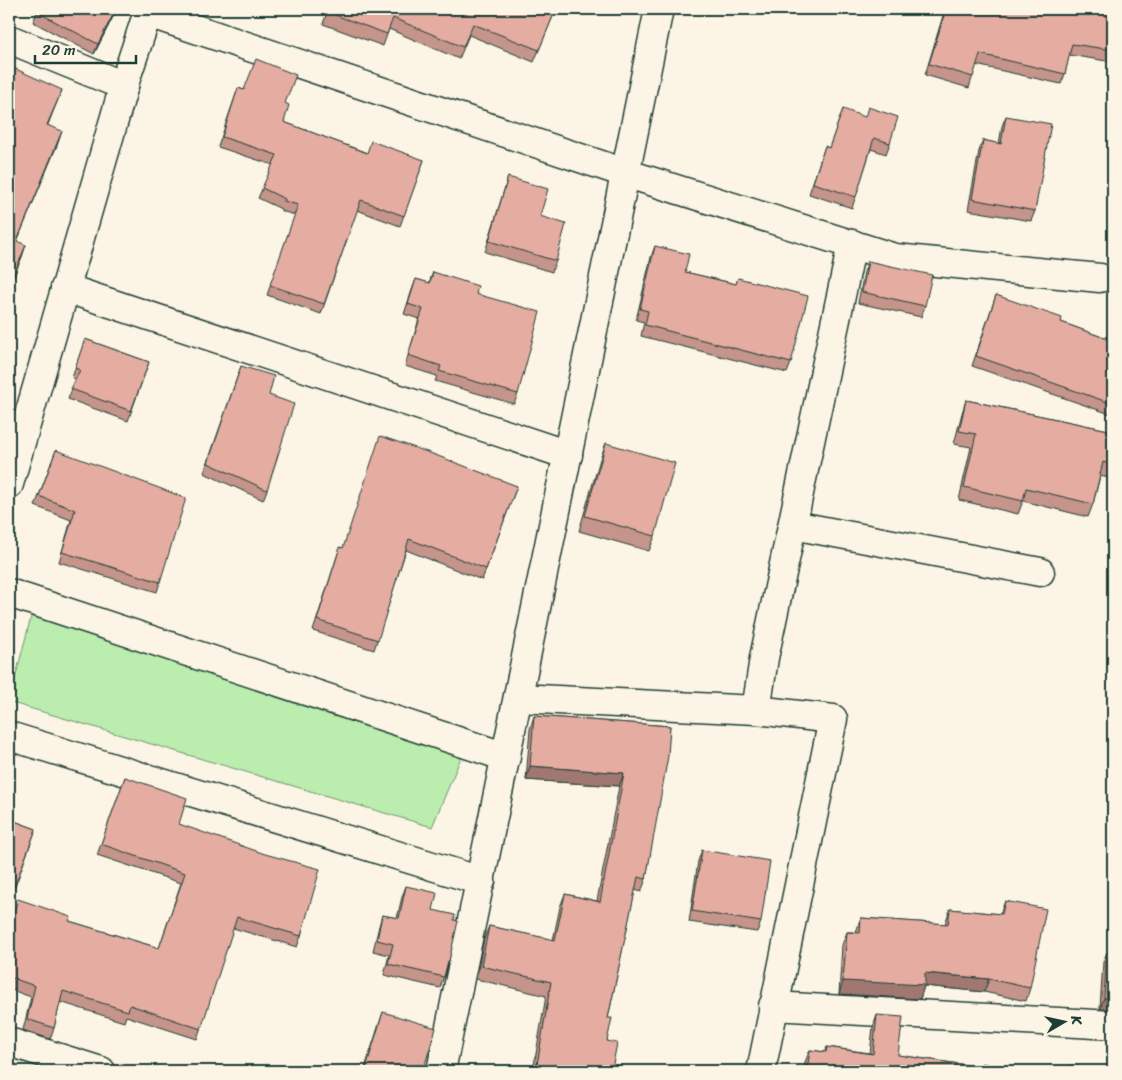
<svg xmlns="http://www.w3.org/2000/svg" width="1122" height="1080" viewBox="0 0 1122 1080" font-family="Sriracha,sans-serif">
  <rect width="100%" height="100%" fill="#fcf5e5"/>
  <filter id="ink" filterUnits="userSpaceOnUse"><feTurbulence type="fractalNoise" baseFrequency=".02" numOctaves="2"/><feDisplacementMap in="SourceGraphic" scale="10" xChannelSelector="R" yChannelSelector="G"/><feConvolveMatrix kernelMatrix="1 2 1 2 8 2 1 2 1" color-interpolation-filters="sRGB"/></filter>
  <g filter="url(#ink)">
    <!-- green -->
    <path fill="#bbedae" stroke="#6d9571" d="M32,613L462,755L432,827L9,702Z"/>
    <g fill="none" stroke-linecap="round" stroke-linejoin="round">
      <!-- minor casing -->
      <g stroke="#1f3d34" stroke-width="31">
        <g id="minor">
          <path d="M148,13L625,173L895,258L1100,278"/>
          <path d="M9,39L124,86"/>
          <path d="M65,288L568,455"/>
          <path d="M9,484L127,75L149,9"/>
          <path d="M793,525L1040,572"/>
          <path d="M9,593L506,757"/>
          <path d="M518,698L756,710"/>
          <path d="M9,736L481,881"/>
          <path d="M773,1006L1113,1025"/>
          <path d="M9,1042L101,1071"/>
          <path d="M441,1071L659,9"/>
          <path d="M761,1071L833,719L756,710L764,658L852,244"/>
        </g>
      </g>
      <!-- minor -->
      <use href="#minor" stroke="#fcf5e5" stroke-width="28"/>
    </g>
    <!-- wall -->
    <g fill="#c5948a" stroke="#1f3d34">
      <path d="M117,9L94,54L33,22L37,12Z"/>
      <path d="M328,9H556L534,62L469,35L459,59L389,29L383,46L323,24Z"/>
      <path d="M945,9H1085L1095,11L1096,9L1113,11V62L1069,55L1065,74L1061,84L976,65L969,88L925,75Z"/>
      <path d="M238,88L285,104L284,122L367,153L424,160L400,226L357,210L321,314L267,295L295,215L281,211V209L258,198L273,165L218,147Z"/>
      <path d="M843,109L890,143L886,154L871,149L852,208L809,194L825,146L829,148Z"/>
      <path d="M1006,116L1035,211L1031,221L968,210L979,151L983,140L999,144L1002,126Z"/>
      <path d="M508,177L540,216L556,261L552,272L485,252Z"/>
      <path d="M655,246L685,272L736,284L738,278L791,363L787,373L641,336L644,322L636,320L651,257Z"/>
      <path d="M868,261L925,306L921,317L858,303L864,272Z"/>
      <path d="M433,272L476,294L518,394L514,404L435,381L437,376L405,366L419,319L404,314L412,290L416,279L429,283Z"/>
      <path d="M996,295L1061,322L1113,341V415L972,366Z"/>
      <path d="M85,339L149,362L128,421L68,399L76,379L72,378Z"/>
      <path d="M241,366L267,490L263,500L204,473Z"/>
      <path d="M966,400L1113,431V479L1100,476L1093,504L1088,517L1023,501L1018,514L959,500L971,447L954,444L962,413Z"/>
      <path d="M606,443L655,536L649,551L579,531L600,459Z"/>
      <path d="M56,450L160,582L157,592L59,562L71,520L35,506Z"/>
      <path d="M517,486L482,580L406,550L374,650L313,631L340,547L343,548Z"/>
      <path d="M534,716L670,726L646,879L641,892L635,890L608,1018L607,1041L612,1069L611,1071H533L546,996L476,979L484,939L489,926L553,940L560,907L565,894L597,901L619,786L526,780L530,729Z"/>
      <path d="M125,777L179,824L301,936L297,947L233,928L197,1039L126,1016L124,1022L60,1002L54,1028L50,1039L23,1030L31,997L9,989V926L69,921L159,948L181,883L97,855Z"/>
      <path d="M9,819L36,829L12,895L9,894Z"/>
      <path d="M702,850L761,922L757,932L689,922L698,861Z"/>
      <path d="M406,886L433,910L449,961L440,988L384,975L389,955L373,951L379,926L382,915L397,918L402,897Z"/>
      <path d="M1005,901L1030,988L1026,1001L984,992L924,986L920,999L839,994L842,945L847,932H856L861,918L945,924L950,909L1000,914Z"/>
      <path d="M1107,952H1113V1009H1100L1103,962Z"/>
      <path d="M383,1012L423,1071H364Z"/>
      <path d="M877,1015L898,1055L980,1067L982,1063L1012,1071H804L805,1062L810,1050L825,1052L827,1047L870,1053L873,1027Z"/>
    </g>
    <!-- shaded-wall -->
    <g fill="#a07871" stroke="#1f3d34">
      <path d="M116,9H117L94,54L98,44Z"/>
      <path d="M62,90L57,102L43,137L47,125Z"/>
      <path d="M62,131L58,143L12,253L17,241Z"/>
      <path d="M26,245L22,257L9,288V286Z"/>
      <path d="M530,766L624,773L619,786L526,780Z"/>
      <path d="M925,973L989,979L984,992L924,986L920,999L839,994L843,981Z"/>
      <path d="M1104,998H1113V1009H1100Z"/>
    </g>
    <!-- building -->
    <g fill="#e5aca1" stroke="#1f3d34">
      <path d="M39,9H116L98,44L37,12Z"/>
      <path d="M328,9H556L539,50L473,24L463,47L393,18L387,34L327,12Z"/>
      <path d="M946,9H1085L1095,11L1096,9H1099L1113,11V50L1072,44L1065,74L980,54L973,77L929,64Z"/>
      <path d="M256,59L296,75L285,103L289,105L284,122L367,153L371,141L424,160L404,216L361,200L324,304L270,285L298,205L284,201L285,199L262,188L277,155L222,137L238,88L244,90Z"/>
      <path d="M9,66L62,90L47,125L62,131L17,241L26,245L9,286Z"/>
      <path d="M868,107L898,117L890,143L874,138L856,197L813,183L825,146L829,148L843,109L865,117Z"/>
      <path d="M1006,116L1051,124L1035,211L972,199L983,140L1001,144Z"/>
      <path d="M508,177L548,189L540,216L566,224L556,261L489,241Z"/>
      <path d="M655,246L689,254L685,272L736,284L738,278L808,296L791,363L645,325L648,311L640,309Z"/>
      <path d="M868,261L932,275L925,306L862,292Z"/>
      <path d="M433,272L478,286L476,294L540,312L518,394L439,371L441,366L408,355L423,309L408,304L416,279L430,283Z"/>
      <path d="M996,295L1062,318L1061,322L1113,341V404L976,356Z"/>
      <path d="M85,339L149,362L131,411L71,389L80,370L75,368Z"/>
      <path d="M241,366L274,376L269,395L294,404L267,490L208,463Z"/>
      <path d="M966,400L1113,431V465L1103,462L1093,504L1026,488L1023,501L964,487L976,434L959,431Z"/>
      <path d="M380,436L430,453L517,486L486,569L409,539L378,640L317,620L340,547L343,548Z"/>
      <path d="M606,443L675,463L655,536L585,516Z"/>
      <path d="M56,450L186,498L160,582L62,552L75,510L39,496Z"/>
      <path d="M534,716L670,726L668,756L646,879L638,877L608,1018H612L607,1041L617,1043L612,1069L605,1068V1071H536L551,982L481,966L489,926L555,940L565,894L600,902L624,773L530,766Z"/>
      <path d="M125,777L187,798L179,824L265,854L320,869L301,936L237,917L201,1029L130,1005L128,1011L63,991L54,1028L27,1019L35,986L9,977V927L18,899L71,917L69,921L159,948L185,873L101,844Z"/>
      <path d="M9,819L36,829L15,885L9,883Z"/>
      <path d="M702,850L770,861L761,922L692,911Z"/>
      <path d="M406,886L437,893L433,910L455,915L454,920L458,921L449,961H448L444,977L388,964L393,944L377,940L382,915L399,918Z"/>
      <path d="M1005,901L1046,909L1030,988L989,979L925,973V985L843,981L847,932L860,933L861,918L948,924L950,909L1002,914Z"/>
      <path d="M1107,952H1113V998H1104Z"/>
      <path d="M383,1012L436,1028L423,1071H365Z"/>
      <path d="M877,1015L903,1017L898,1055L980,1067L982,1063L1012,1071H807L810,1050L826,1052L827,1047L873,1054Z"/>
      <path d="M1070,1065L1102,1071H1069Z"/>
    </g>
  </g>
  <!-- margin -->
  <rect width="1122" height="1080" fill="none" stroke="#fcf5e5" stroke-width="30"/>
  <rect x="15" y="15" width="1092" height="1050" fill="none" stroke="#1f3d34" stroke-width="2" filter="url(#ink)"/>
  <!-- north arrow -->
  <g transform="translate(1064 1022) rotate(81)" stroke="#fcf5e5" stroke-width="4" paint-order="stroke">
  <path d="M0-4L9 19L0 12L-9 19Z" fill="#1f3d34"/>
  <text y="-8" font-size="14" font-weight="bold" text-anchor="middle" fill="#1f3d34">K</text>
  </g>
  <!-- scale -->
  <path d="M35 55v8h101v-8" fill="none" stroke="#1f3d34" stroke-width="2.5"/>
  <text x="42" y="55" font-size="15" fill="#1f3d34" stroke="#fcf5e5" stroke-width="4" paint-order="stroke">20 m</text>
</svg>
